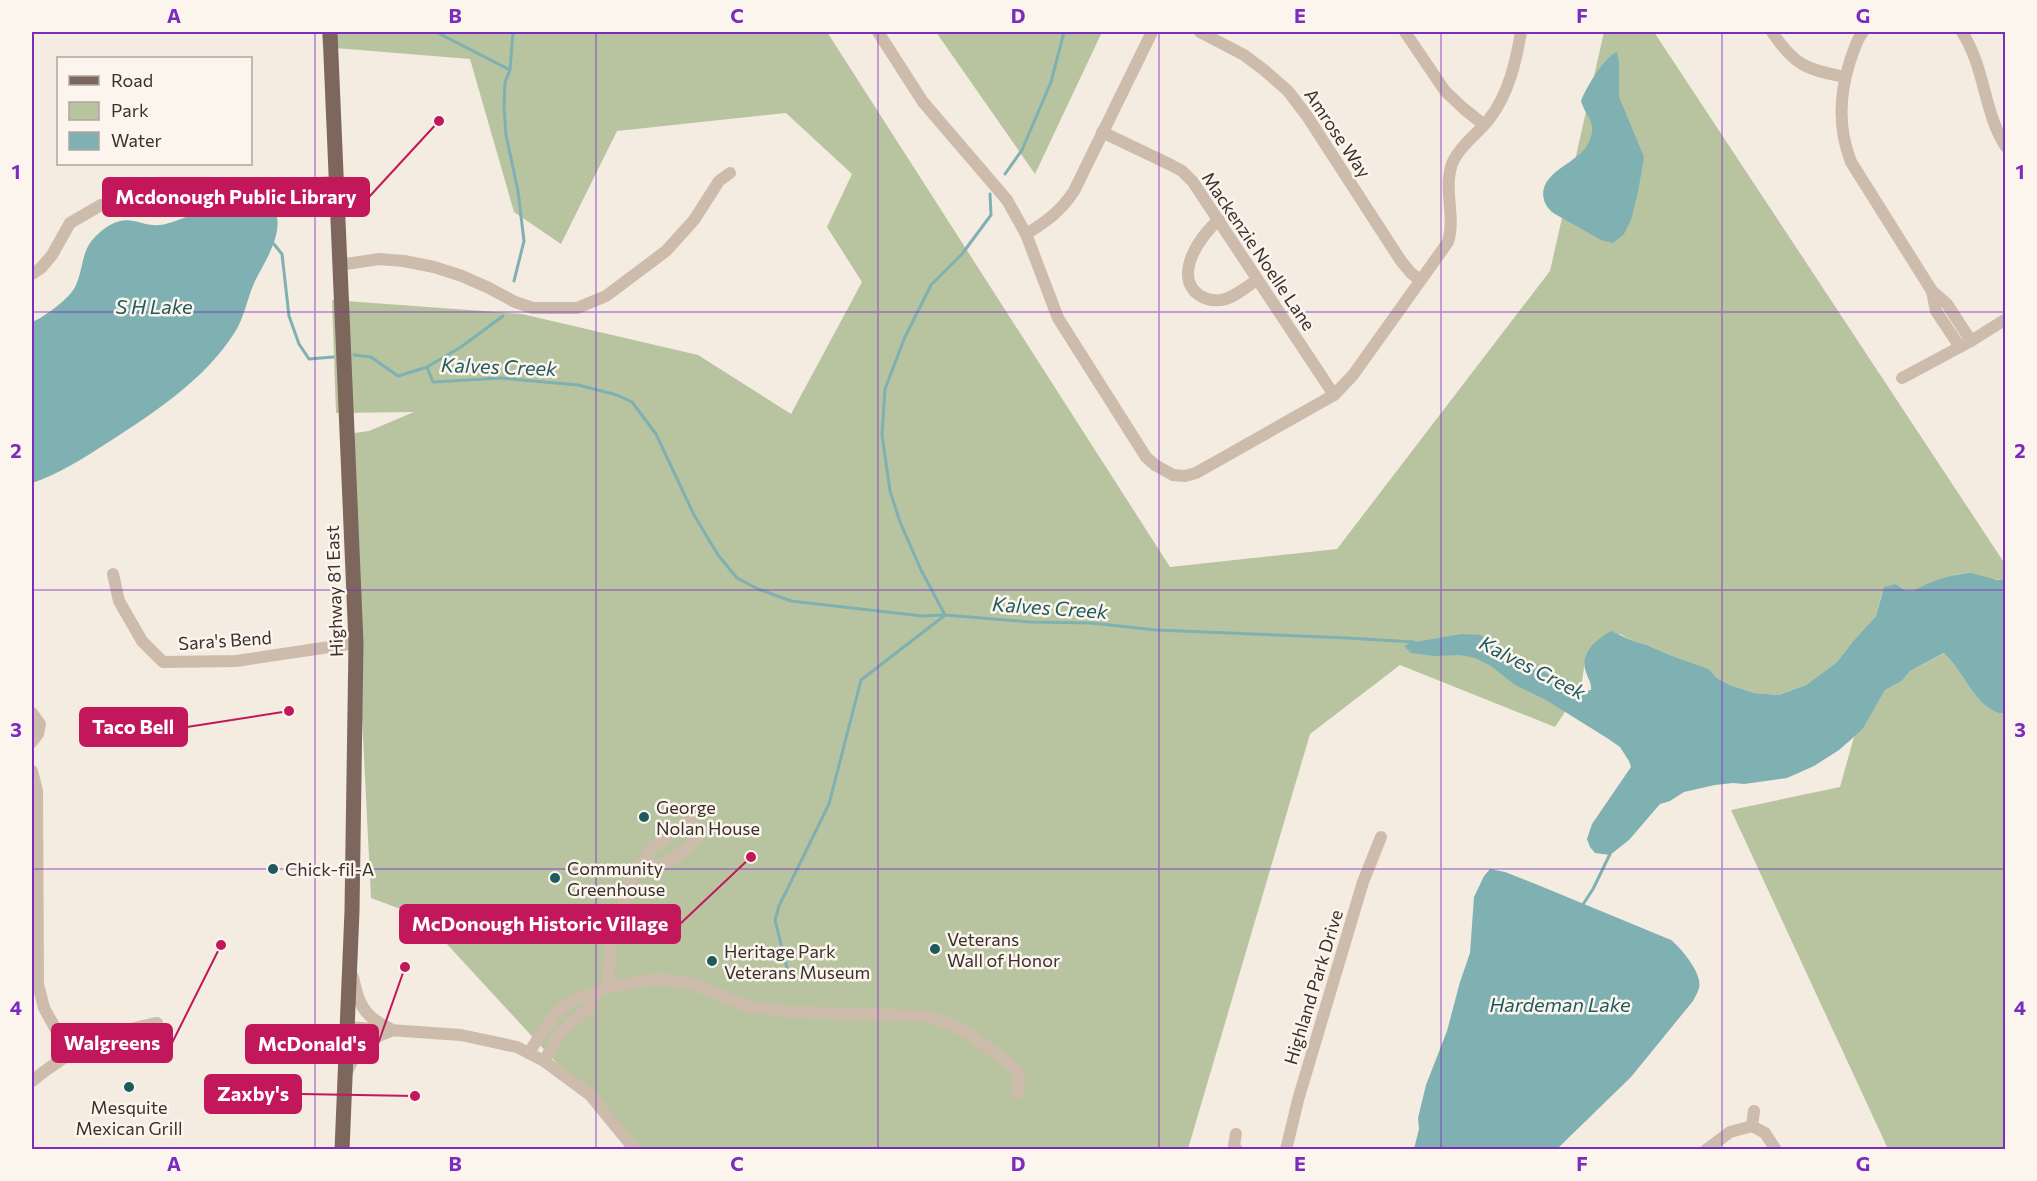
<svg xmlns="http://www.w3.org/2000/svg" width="2037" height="1181" viewBox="0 0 2037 1181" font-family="Commissioner,sans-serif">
  <rect width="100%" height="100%" fill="#f4ebe1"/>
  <!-- green -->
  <g fill="#b8c4a0">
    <path d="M322,32H827L1170,567L1337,549L1550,271L1604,32H1654L2005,564V579C1989,582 1975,572 1958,574C1943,576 1927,590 1913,591C1907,592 1901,587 1896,584L1882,593L1876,616L1854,640L1837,662L1806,685L1779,695L1754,693L1730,685L1717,678L1709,669L1670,655L1647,645L1633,641L1620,634L1586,654L1581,688L1555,727L1400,665L1310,734L1188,1149H636L422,917L371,898L348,434L369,431L414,412L336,413L332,300L522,314L698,355L791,414L862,282L827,227L852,174L786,113L617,131L561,244L514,212L470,59L323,47Z"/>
    <path d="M936,32H1102L1035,174Z"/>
    <path d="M1945,653C1961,670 1979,712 2005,714V1149H1888L1731,810L1840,787L1854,737L1863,729L1885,690L1902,681L1910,671Z"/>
  </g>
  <!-- water -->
  <g fill="#7fb0b2">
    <path d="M1617,52L1619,63V97L1644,157L1638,192L1631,220L1624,234L1613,243L1601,240L1555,214C1550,211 1546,206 1544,200C1537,172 1578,164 1588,144C1599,123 1586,118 1581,101C1586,88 1604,57 1617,52Z"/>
    <path d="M221,205C240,205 261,205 277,217C281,238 264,263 255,281C247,298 245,316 235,332C204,381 152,414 104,445C81,460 58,474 32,483V322C43,318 72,297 76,285C84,267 81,249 97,235C130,204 140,233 169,223C187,218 203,208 221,205Z"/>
    <path d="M1971,573L1997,580L2005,579V714C1977,712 1963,670 1944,653L1910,671L1902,681L1885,690L1863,729L1839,750L1814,766L1787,778L1744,784L1733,783L1715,785L1684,792L1670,801L1660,804L1629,840L1610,855L1595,853L1590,847L1587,839L1592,824L1631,767L1629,761L1620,747L1607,738L1546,700L1515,685L1491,666L1475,658L1460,655L1435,656L1411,653L1404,646L1410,643L1461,634L1480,635L1553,677L1584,691L1591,690C1592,683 1588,679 1586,672C1579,653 1596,640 1611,631L1633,641L1647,645L1670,655L1709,669L1717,678L1730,685L1754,693L1779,695L1806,685L1837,662L1854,640L1876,616L1884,587L1896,584L1905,590L1913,591C1931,581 1950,574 1971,573Z"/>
    <path d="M1490,869L1505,872L1538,885L1671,940C1681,948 1703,974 1699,988C1698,992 1695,997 1693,1001L1631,1077L1557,1149H1414L1419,1129L1418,1118L1426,1085L1447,1031L1460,982L1470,953L1474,897L1484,876Z"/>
  </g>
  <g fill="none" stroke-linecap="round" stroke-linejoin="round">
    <!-- stream -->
    <g stroke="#7fb0b2" stroke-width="3">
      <path d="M436,32L510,70"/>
      <path d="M513,32L510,70L505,82L504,106L506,135L518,191L524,241L514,281"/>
      <path d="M1005,174L1022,150L1051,82L1064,32"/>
      <path d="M269,242L273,243L282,254L289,316L299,344L309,359L333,357"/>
      <path d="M354,355L371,357L398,376L427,367L461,347L503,316"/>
      <path d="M427,367L433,382L501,378L578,385L617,395L632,402L656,434L694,515L718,555L737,578L758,589L791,601L922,616L945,615L1030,622L1091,623L1156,630L1347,638L1414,642"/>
      <path d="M945,615L921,570L900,522L890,491L882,435L885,389L905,337L931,285L962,254L991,215L990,194"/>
      <path d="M1582,906L1593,889L1610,854"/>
      <path d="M790,980L775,920L779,906L829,804L861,680L944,616"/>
    </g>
    <!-- minor -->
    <g stroke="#cdbbac" stroke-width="12">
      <path d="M878,32L923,102L1007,200L1026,234"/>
      <path d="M1152,32L1074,191C1061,211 1046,222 1026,234L1058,318L1146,457L1155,465L1173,475L1185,476L1196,473L1334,395L1353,375L1448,242C1456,217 1443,189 1452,164C1459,146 1479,133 1490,118C1509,93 1516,61 1521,32"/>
      <path d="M1200,32L1244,55L1264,70L1288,91L1307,116L1401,261L1411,273L1420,280"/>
      <path d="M1405,32L1445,91L1463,108L1484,125"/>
      <path d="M1772,32C1795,66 1806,69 1845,77"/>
      <path d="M1863,32C1856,40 1854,51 1850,61C1839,96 1838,128 1851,162L1932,291L1947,304L1971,341"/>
      <path d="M1962,32C1985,67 1984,114 2006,147"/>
      <path d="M1102,132L1171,165L1182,171L1193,182L1334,395"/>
      <path d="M1219,220C1201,234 1172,276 1199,295C1205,299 1213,301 1221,300C1234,298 1246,287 1257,280"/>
      <path d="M339,265L379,259L404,261L434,267L462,276L489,288L515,302L533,308H577L606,296L666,251L694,220L719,181L730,173"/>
      <path d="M32,274L41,268L52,255L70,223L101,205L149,199L218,195L337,181"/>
      <path d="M1932,291L1936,311L1960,347"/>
      <path d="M1902,378L1971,341L2006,319"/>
      <path d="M113,574L119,601L142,641L163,662L236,661L356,643"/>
      <path d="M32,713L40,724L38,734L32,742"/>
      <path d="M32,771L37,791L38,984L44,1008L69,1053"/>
      <path d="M353,977C358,1003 364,1017 389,1028"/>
      <path d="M607,987L612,938L635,870L644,861L648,851L689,821L696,831L697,837C691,846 668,864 658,865C653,866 648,863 644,861"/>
      <path d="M592,995L607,987L657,979L690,983L747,1006L788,1012L926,1016L948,1023L969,1034L1013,1066L1019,1075V1085L1017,1094"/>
      <path d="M346,1027L461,1035L517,1047L544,1061L590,1095L635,1150"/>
      <path d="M529,1053C543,1030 563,995 592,995L591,1006L560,1033L544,1061"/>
      <path d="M347,1072C356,1050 366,1039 389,1032"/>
      <path d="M32,1081C71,1049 107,1033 157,1023"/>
      <path d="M1754,1111L1752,1126L1765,1133L1776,1150"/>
      <path d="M1236,1134L1234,1145L1237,1150"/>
      <path d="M1286,1150L1298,1100L1363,882L1381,837"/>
      <path d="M1706,1150L1730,1132L1752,1126"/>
    </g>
    <!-- major -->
    <path stroke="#7d675c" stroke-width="15" d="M330,32L356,643L352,911L342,1150"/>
  </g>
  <!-- grid -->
  <path fill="none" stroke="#7b2cbf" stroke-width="1.5" stroke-opacity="0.55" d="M315,32V1150M596,32V1150M878,32V1150M1159,32V1150M1441,32V1150M1722,32V1150M32,312H2006M32,590H2006M32,869H2006"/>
  <!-- markers -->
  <g fill="#1f5a5e" stroke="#fbf5ee" stroke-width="2">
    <circle cx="644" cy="817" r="6"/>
    <circle cx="273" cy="869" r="6"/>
    <circle cx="555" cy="878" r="6"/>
    <circle cx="935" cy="949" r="6"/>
    <circle cx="712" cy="961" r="6"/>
    <circle cx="129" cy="1087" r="6"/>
  </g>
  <g text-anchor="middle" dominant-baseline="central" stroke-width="5" stroke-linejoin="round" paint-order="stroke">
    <!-- street labels -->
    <g font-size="18" fill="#3b302b" stroke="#fbf5ee">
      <text transform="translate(1338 133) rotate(56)">Amrose Way</text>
      <text transform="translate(1259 251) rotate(56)">Mackenzie Noelle Lane</text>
      <text transform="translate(334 591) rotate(-92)">Highway 81 East</text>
      <text transform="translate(225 640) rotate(-4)">Sara's Bend</text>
      <text transform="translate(1313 987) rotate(-73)">Highland Park Drive</text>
    </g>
    <!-- poi labels -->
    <g font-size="18" fill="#3b302b" stroke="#fbf5ee" text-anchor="start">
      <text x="656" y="807">George<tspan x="656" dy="21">Nolan House</tspan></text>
      <text x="567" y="868">Community<tspan x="567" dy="21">Greenhouse</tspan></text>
      <text x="285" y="869">Chick-fil-A</text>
      <text x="947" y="939">Veterans<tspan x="947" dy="21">Wall of Honor</tspan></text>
      <text x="724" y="951">Heritage Park<tspan x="724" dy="21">Veterans Museum</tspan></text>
      <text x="129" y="1107" text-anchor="middle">Mesquite<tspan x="129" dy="21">Mexican Grill</tspan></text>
    </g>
    <!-- water labels -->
    <g font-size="20" font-style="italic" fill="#1f5a5e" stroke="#fbf5ee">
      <text x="154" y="306">S H Lake</text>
      <text transform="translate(499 366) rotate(2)">Kalves Creek</text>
      <text transform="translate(1050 607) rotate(4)">Kalves Creek</text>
      <text transform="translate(1533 667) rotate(27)">Kalves Creek</text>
      <text x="1560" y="1004">Hardeman Lake</text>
    </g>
  </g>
  <!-- callouts -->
  <path fill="none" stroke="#c2185b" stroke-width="2" d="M439 121L369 197M289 711L187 727M751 857L680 924M221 945L172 1043M405 967L378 1044M415 1096L301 1094"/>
  <g fill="#c2185b" stroke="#fbf5ee" stroke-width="2">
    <circle cx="439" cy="121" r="6"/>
    <circle cx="289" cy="711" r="6"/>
    <circle cx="751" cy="857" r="6"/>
    <circle cx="221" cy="945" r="6"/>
    <circle cx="405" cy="967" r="6"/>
    <circle cx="415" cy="1096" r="6"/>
  </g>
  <g fill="#c2185b" stroke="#c2185b" stroke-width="2">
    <rect x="103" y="178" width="266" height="38" rx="6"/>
    <rect x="80" y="708" width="107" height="38" rx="6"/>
    <rect x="400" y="905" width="280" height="38" rx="6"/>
    <rect x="52" y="1024" width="120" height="38" rx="6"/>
    <rect x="246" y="1025" width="132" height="38" rx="6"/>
    <rect x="205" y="1075" width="96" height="38" rx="6"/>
  </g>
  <g font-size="20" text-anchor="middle" font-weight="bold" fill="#fff">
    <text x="236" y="204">Mcdonough Public Library</text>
    <text x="133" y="734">Taco Bell</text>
    <text x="540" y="931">McDonough Historic Village</text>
    <text x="112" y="1050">Walgreens</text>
    <text x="312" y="1051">McDonald's</text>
    <text x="253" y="1101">Zaxby's</text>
  </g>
  <!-- border -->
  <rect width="2037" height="1181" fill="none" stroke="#fbf5ee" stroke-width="66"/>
  <!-- legend -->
  <rect x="57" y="57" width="195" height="108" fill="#fbf5ee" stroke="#aea6a0" stroke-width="1.5"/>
  <rect x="69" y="76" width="30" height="9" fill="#7d675c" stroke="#aea6a0" stroke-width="1.5"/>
  <text x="111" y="87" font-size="18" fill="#3b302b">Road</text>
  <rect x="69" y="102" width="30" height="18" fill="#b8c4a0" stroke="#aea6a0" stroke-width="1.5"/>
  <text x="111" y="117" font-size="18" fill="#3b302b">Park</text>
  <rect x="69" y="132" width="30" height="18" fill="#7fb0b2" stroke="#aea6a0" stroke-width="1.5"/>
  <text x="111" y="147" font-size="18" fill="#3b302b">Water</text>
  <rect x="33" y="33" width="1971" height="1115" fill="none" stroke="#7b2cbf" stroke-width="2"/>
  <g font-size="20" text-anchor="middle" font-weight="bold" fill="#7b2cbf">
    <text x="174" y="23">A</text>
    <text x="455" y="23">B</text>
    <text x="737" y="23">C</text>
    <text x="1018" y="23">D</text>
    <text x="1300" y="23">E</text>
    <text x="1582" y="23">F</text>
    <text x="1863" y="23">G</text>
    <text x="16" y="179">1</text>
    <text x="2020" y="179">1</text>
    <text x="16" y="458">2</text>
    <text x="2020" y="458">2</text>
    <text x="16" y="737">3</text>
    <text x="2020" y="737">3</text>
    <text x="16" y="1015">4</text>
    <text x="2020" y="1015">4</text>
    <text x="174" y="1171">A</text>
    <text x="455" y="1171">B</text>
    <text x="737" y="1171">C</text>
    <text x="1018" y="1171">D</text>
    <text x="1300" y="1171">E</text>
    <text x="1582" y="1171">F</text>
    <text x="1863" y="1171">G</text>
  </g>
</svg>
